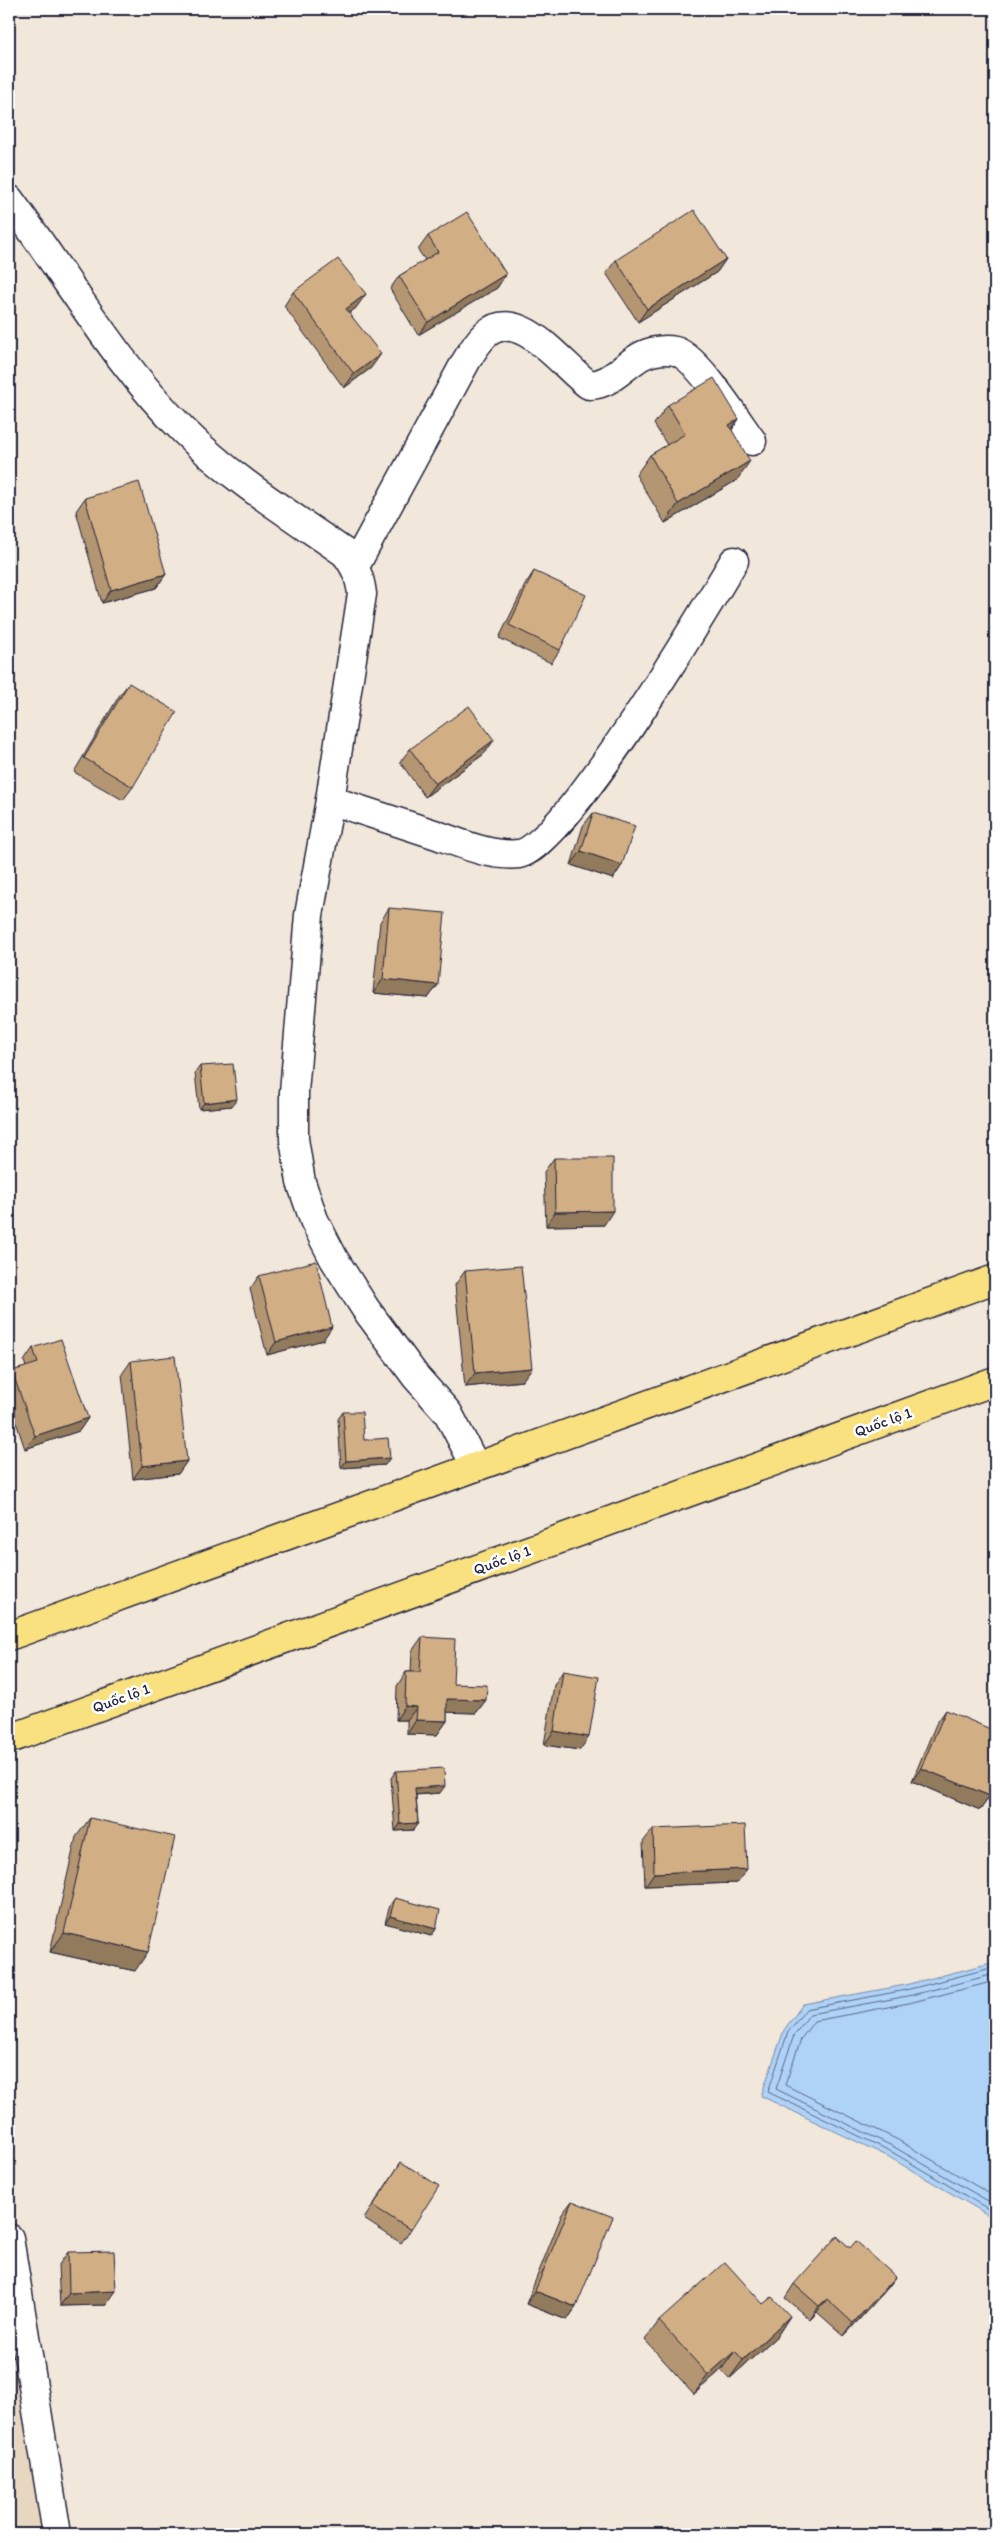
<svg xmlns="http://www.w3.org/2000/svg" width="1004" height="2543" viewBox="0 0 1004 2543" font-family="Itim,sans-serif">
  <rect width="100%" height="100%" fill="#f1e7da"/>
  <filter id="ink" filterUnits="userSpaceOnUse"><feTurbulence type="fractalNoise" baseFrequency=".02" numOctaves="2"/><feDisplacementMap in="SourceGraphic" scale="10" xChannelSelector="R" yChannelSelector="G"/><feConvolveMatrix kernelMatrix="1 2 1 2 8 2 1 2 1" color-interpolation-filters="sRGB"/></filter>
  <g filter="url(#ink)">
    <!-- built -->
    <path fill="#e7d6c0" d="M9,2335L68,2534H9Z"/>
    <!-- water -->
    <path fill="#afd2f7" stroke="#778cac" d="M995,1962V2219L889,2157L761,2096L784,2030L803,2004L905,1985Z"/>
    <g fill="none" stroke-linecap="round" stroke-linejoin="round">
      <!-- shore -->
      <g stroke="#5a6886" stroke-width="1">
        <path d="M995,1967L906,1990L806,2009L788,2032L768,2092L892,2152L995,2213"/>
        <path d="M995,1974L908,1996L810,2014L794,2035L776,2089L894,2147L995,2205"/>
        <path d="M995,1981L909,2003L814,2021L801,2039L785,2085L898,2140L995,2197"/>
      </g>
      <!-- minor casing -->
      <g stroke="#22223b" stroke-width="31">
        <g id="minor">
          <path d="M9,199C67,277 116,364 185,432C232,479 291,515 345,553C355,566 360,577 362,594L330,800L309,915L294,1092V1139L301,1182L314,1220L334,1259L365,1308L416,1377L448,1413L476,1467"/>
          <path d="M355,566L465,363C471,353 477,342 486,334C520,305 563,367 589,385C608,385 620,370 635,360C645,352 662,348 675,351C697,356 737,421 752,441"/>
          <path d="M330,800C364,811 397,822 431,833C458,842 489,857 519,854C563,849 706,608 734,561"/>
          <path d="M9,2238L57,2534"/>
        </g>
      </g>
      <!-- highway casing -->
      <g stroke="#22223b" stroke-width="31">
        <g id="highway">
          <path d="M9,1636L995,1279"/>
          <path d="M9,1739L995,1381"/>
        </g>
      </g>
      <!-- minor -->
      <use href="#minor" stroke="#fff" stroke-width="28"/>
      <!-- highway -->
      <use href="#highway" stroke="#fae180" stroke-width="28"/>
    </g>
    <!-- wall -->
    <g fill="#b49672" stroke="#22223b">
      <path d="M428,236L506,274L497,288L418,335L390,289L399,276L425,260L418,250Z"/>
      <path d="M726,259L717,272L638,322L606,273L616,260Z"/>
      <path d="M293,292L356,308L349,313L371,368L344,388L284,306Z"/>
      <path d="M668,405L739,419L732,430L737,480L665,523L636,475L650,455L667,445L654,424Z"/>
      <path d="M85,498L166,574L156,588L102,603L76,511Z"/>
      <path d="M534,571L560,650L551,663L499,638L525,585Z"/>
      <path d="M129,683L133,787L123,800L74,772L119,696Z"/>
      <path d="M494,740L484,754L425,797L400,762L410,749Z"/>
      <path d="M593,813L622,865L613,879L571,865L583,826Z"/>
      <path d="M389,908L438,985L428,998L373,993L380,922Z"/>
      <path d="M200,1066L232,1106L199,1109L195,1073Z"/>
      <path d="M554,1158L604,1225L546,1226L544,1172Z"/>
      <path d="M465,1271L522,1381L465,1387L455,1285Z"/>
      <path d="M259,1276L323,1340L267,1355L250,1289Z"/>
      <path d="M33,1348L88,1418L79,1431L25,1449L9,1401V1376L12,1371L26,1367L24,1361Z"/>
      <path d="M131,1361L187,1461L178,1474L133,1479L122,1374Z"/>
      <path d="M343,1412L364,1440L385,1465L341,1468L338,1419Z"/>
      <path d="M422,1637L453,1684L486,1700L476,1713L447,1712V1721L437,1735L407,1734V1720H396L397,1686L406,1672H411L412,1651Z"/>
      <path d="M563,1671L580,1750L544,1745L554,1685Z"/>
      <path d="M946,1710L990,1796L980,1810L912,1781L936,1724Z"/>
      <path d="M396,1771L440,1793L416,1795L418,1823L413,1830L395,1831L391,1778Z"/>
      <path d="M90,1818L135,1971L50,1952L76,1837Z"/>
      <path d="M653,1829L737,1883L645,1886L643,1842Z"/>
      <path d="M395,1898L436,1929L431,1936L385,1923L390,1905Z"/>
      <path d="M401,2162L411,2230L401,2243L364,2219Z"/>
      <path d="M572,2201L576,2307L567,2320L526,2304L562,2214Z"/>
      <path d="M850,2248L896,2277L886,2290L844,2336L817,2312L810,2320L785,2298L794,2284Z"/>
      <path d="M68,2252L106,2305L60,2306L58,2266Z"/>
      <path d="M763,2304L790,2316L777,2336L729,2379L721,2370L694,2394L645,2340L659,2321Z"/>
    </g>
    <!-- shaded-wall -->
    <g fill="#927a5c" stroke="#22223b">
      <path d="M726,259L717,272L638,322L647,309Z"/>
      <path d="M506,274L497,288L418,335L428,322Z"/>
      <path d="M366,294L356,308L337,322L346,309Z"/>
      <path d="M381,354L371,368L344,388L354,374Z"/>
      <path d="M739,419L725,438L729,425Z"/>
      <path d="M750,461L737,480L665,523L678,504Z"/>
      <path d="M166,574L156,588L102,603L111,590Z"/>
      <path d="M494,740L484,754L425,797L435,784Z"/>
      <path d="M581,851L622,865L613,879L571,865Z"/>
      <path d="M383,979L438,985L428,998L373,993Z"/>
      <path d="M237,1099L232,1106L199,1109L204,1103Z"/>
      <path d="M613,1211L604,1225L546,1226L555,1212Z"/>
      <path d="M332,1327L323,1340L267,1355L276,1342Z"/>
      <path d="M532,1368L522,1381L465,1387L475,1373Z"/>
      <path d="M88,1418L79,1431L25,1449L35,1436Z"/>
      <path d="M390,1458L385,1465L341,1468L346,1461Z"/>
      <path d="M187,1461L178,1474L133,1479L142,1466Z"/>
      <path d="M447,1699L486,1700L476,1713L438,1712Z"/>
      <path d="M405,1706L417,1707L407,1720H396Z"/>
      <path d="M416,1720L447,1721L437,1735L407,1734Z"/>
      <path d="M554,1731L589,1737L580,1750L544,1745Z"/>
      <path d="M921,1768L990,1796L980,1810L912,1781Z"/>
      <path d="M445,1786L440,1793L410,1795L415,1788Z"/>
      <path d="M418,1823L413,1830L395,1831L400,1824Z"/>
      <path d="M747,1869L737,1883L645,1886L654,1873Z"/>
      <path d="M390,1916L436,1929L431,1936L385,1923Z"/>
      <path d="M64,1933L148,1952L135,1971L50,1952Z"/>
      <path d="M896,2277L886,2290L844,2336L853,2323Z"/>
      <path d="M116,2291L106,2305L60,2306L69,2293Z"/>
      <path d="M535,2291L576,2307L567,2320L526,2304Z"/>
      <path d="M827,2299L817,2312L810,2320L819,2306Z"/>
      <path d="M790,2316L777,2336L729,2379L743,2360Z"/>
      <path d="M735,2351L721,2370L694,2394L708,2375Z"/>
    </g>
    <!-- building -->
    <g fill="#d1ae84" stroke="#22223b">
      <path d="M694,210L726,259L647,309L616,260Z"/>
      <path d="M467,212L506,274L428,322L399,276L438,252L428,236Z"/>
      <path d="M338,259L366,294L346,309L381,354L354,374L293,292Z"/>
      <path d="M714,378L739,419L729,425L750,461L678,504L650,455L685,434L668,405Z"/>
      <path d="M139,482L166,574L111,590L85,498Z"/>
      <path d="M534,571L586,595L560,650L509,625Z"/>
      <path d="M129,683L177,712L133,787L84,758Z"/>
      <path d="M469,706L494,740L435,784L410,749Z"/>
      <path d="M593,813L635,826L622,865L581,851Z"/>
      <path d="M389,908L445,913L438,985L383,979Z"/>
      <path d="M233,1064L237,1099L204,1103L200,1066Z"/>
      <path d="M554,1158H613V1211L555,1212Z"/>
      <path d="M316,1261L332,1327L276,1342L259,1276Z"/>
      <path d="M521,1266L532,1368L475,1373L465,1271Z"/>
      <path d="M61,1339L88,1418L35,1436L12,1371L38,1363L33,1348Z"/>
      <path d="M175,1356L187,1461L142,1466L131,1361Z"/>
      <path d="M343,1412H362L364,1440L388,1438L390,1458L346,1461Z"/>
      <path d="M422,1637L455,1639L453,1684L487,1685L486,1700L447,1699V1721L416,1720L417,1707L405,1706L406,1672H420Z"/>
      <path d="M563,1671L599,1677L589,1737L554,1731Z"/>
      <path d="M946,1710L995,1731V1783L990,1796L921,1768Z"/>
      <path d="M444,1768L445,1786L415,1788L418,1823L400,1824L396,1771Z"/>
      <path d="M90,1818L175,1837L148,1952L64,1933Z"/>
      <path d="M745,1825L747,1869L654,1873L653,1829Z"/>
      <path d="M395,1898L440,1910L436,1929L390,1916Z"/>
      <path d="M401,2162L439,2186L411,2230L373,2206Z"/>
      <path d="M572,2201L613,2217L576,2307L535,2291Z"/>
      <path d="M837,2236L850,2248L856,2241L896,2277L853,2323L827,2299L819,2306L794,2284Z"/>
      <path d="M114,2251L116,2291L69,2293L68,2252Z"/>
      <path d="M725,2262L763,2304L772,2297L790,2316L743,2360L735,2351L708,2375L659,2321Z"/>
    </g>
  </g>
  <g text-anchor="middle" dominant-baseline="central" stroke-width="5" stroke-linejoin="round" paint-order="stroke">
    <!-- street labels -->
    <g font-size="15" fill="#22223b" stroke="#fff">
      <text transform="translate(883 1422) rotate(-20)">Quốc lộ 1</text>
      <text transform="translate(502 1560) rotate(-20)">Quốc lộ 1</text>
      <text transform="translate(121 1698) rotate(-20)">Quốc lộ 1</text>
    </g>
  </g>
  <!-- margin -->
  <rect width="1004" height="2543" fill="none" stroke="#fff" stroke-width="30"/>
  <rect x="15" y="15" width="974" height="2513" fill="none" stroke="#22223b" stroke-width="2" filter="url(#ink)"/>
</svg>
